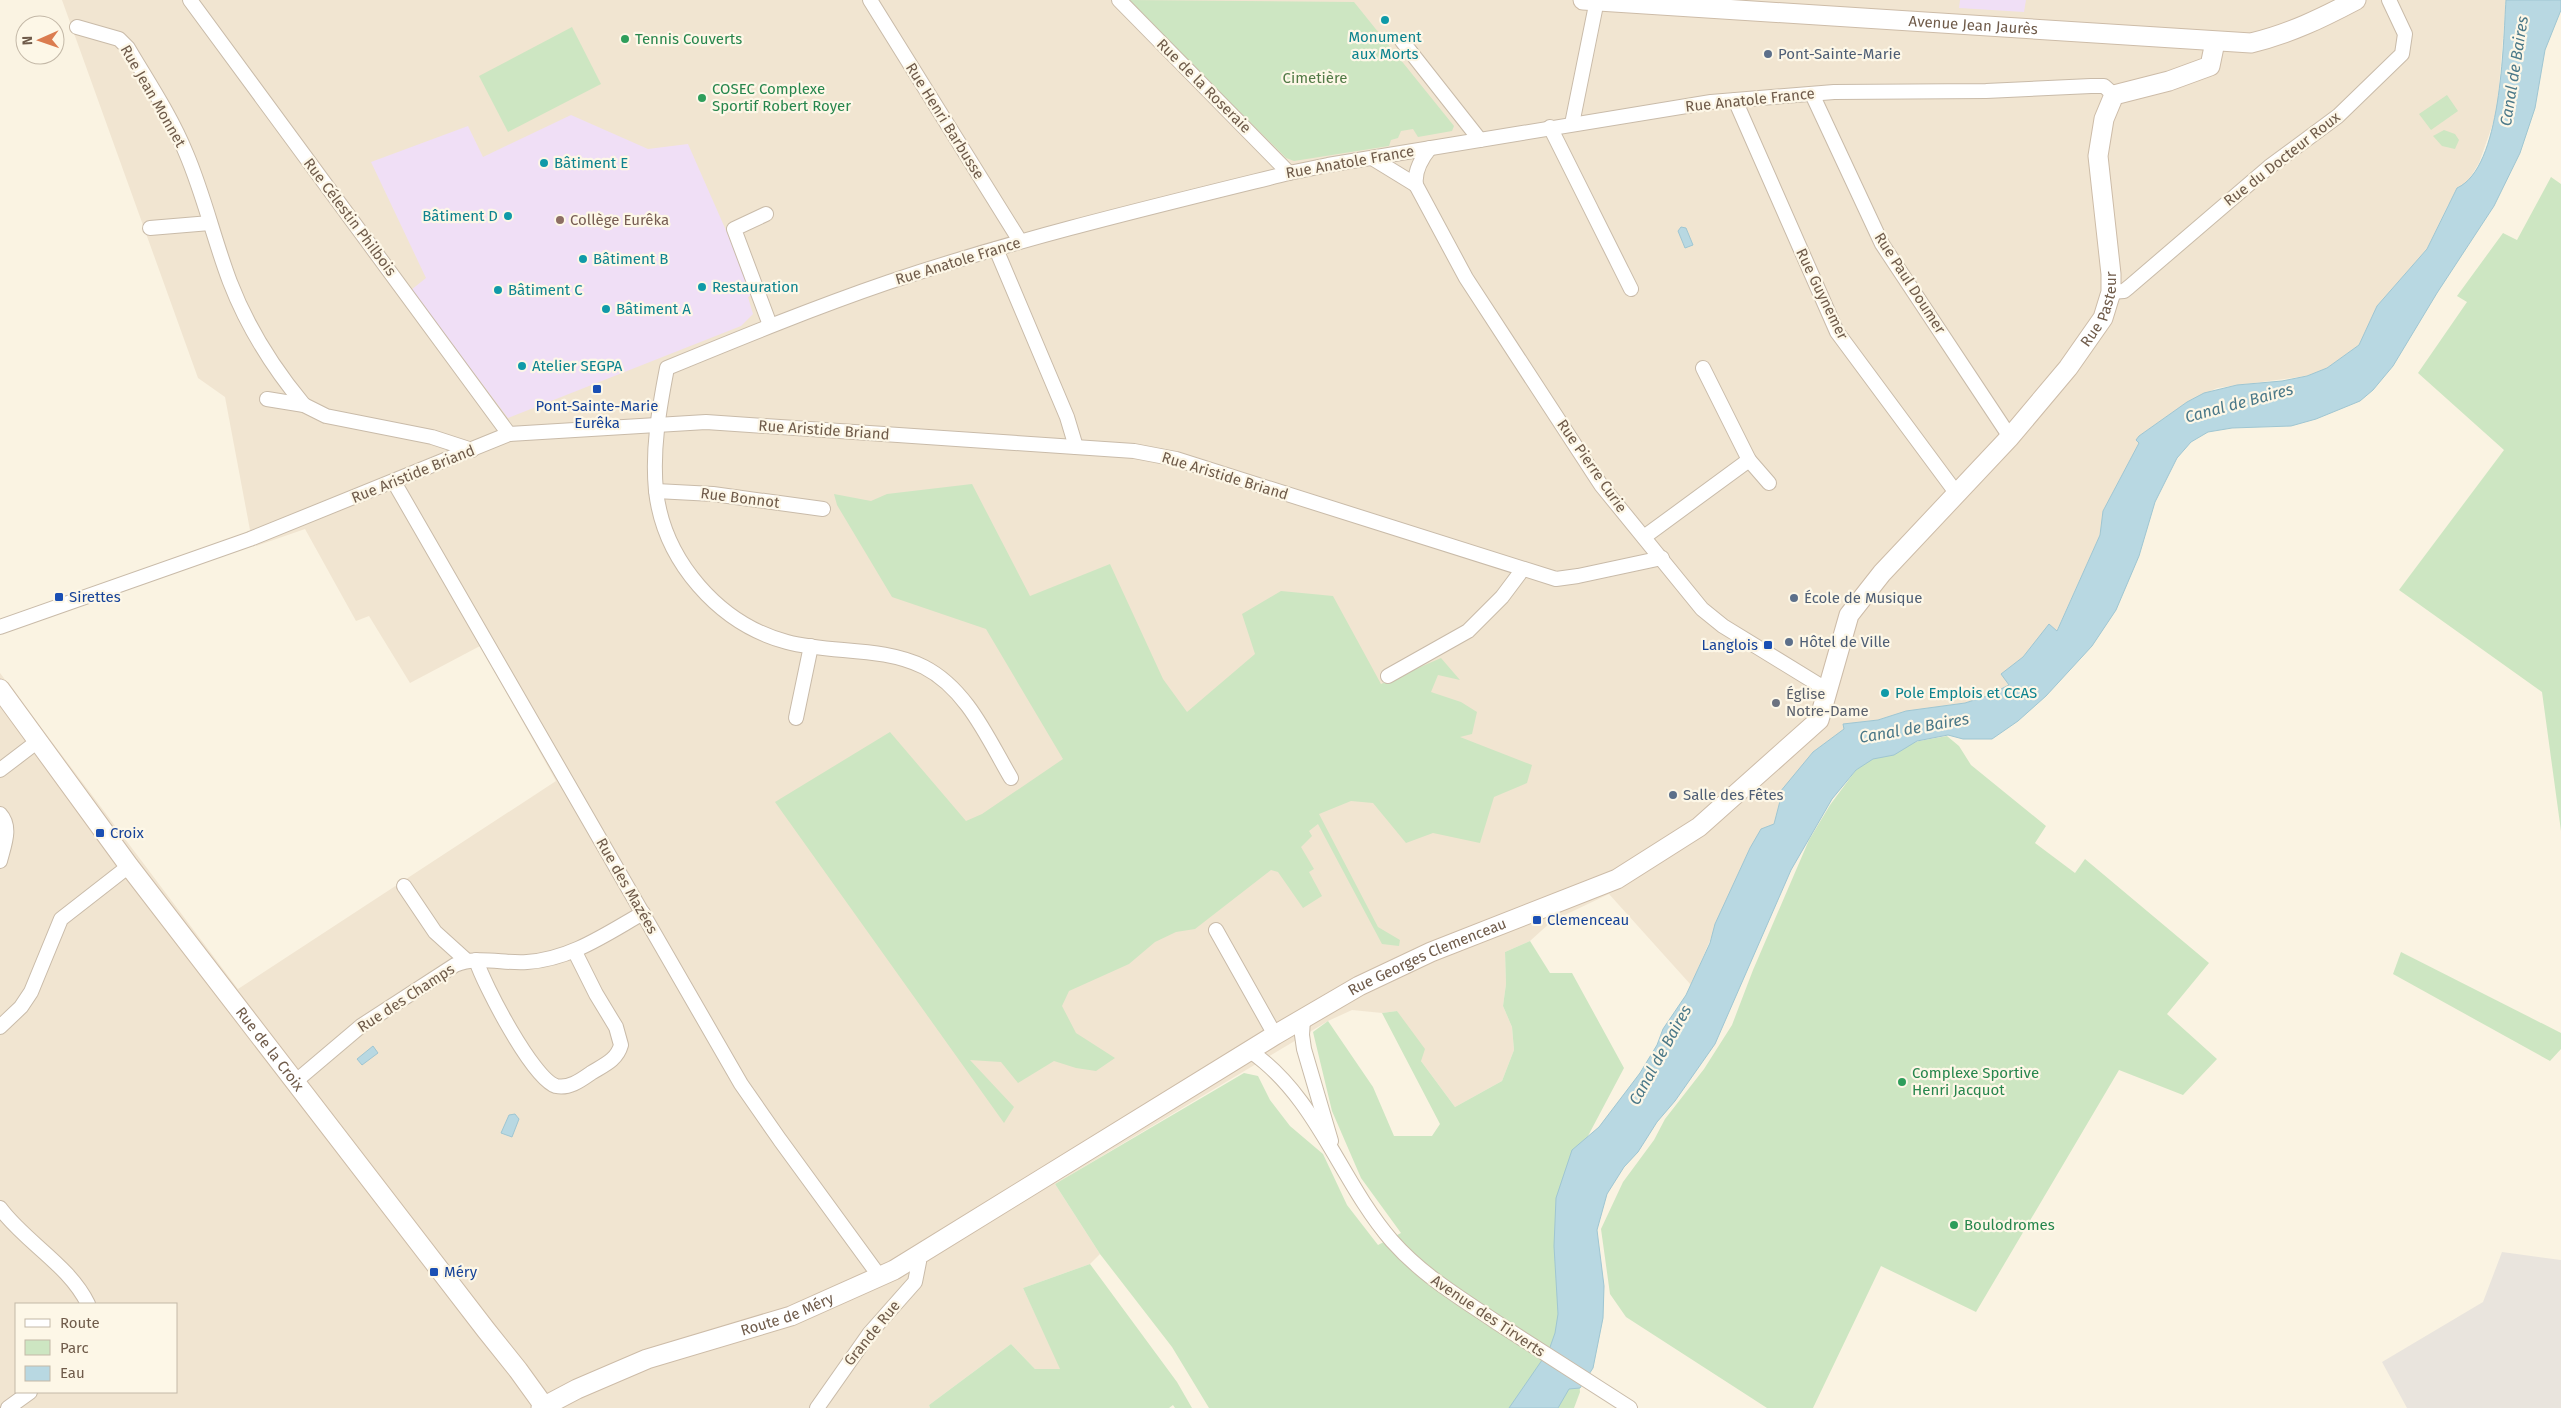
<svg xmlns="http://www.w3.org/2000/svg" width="2561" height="1408" viewBox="0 0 2561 1408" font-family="'Fira Sans',sans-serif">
  <rect width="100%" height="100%" fill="#faf3e2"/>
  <!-- residential -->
  <path fill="#f1e5d1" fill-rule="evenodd" d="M62,0H2506L2497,112L2479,163L2467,183L2448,205L2427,249L2377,306L2359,345L2327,368L2307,376L2217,388L2187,402L2139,436V443L2103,511L2100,535L2056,632L2049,625L2023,657L2002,674L2010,685L1987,696L1965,703L1906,711L1878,720L1844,724L1845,729L1813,752L1776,798L1780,801V805L1774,824L1750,848L1742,865L1691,985L1609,894L1552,921L1530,941L1505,952L1506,984L1503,1006L1512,1027L1514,1050L1502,1081L1455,1107L1421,1061L1397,1011L1382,1013L1352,1010L1328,1021L1055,1184L1100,1254L1090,1264L1023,1288L1061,1369H1035L1011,1344L929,1405L930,1408H0V673L238,989L556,781L480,646L410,683L369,616L356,621L305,529L256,546L250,530L225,397L198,378ZM16,1304H176V1392H16Z"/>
  <!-- industrial -->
  <path fill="#e9e4dd" d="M2502,1252L2561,1260V1408H2407L2382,1362L2483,1302Z"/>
  <!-- education -->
  <g fill="#f0dff6">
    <path d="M1960,0H2026L2024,12L1959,8Z"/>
    <path d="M571,115L648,149L688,144L754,294L748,297L753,314L741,326L508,418L411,290L426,278L371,162L468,126L483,157Z"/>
  </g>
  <!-- green -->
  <g fill="#cde6c2">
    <path d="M1127,0L1354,2L1454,126L1452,131L1418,137L1413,129L1401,131L1398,138L1391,140L1389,146L1294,161L1286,158Z"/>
    <path d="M572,27L601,84L508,132L479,76Z"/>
    <path d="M2447,95L2458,111L2431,130L2419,114Z"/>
    <path d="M2444,130L2455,134L2459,140L2455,149L2442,146L2433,136Z"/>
    <path d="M2551,177L2561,184V831L2542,692L2399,590L2504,450L2418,373L2467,302L2457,296L2503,233L2517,240Z"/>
    <path d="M972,484L1030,596L1110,564L1163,679L1187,712L1255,654L1242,614L1281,591L1333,596L1381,684L1441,658L1460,680L1438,675L1431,692L1461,702L1477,712L1472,734L1460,737L1532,765L1527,783L1494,797L1480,843L1433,833L1406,843L1373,803L1351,801L1319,814L1378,927L1400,940L1399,946L1382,944L1318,824L1309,831L1312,836L1301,847L1314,869L1309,872L1322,896L1303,908L1278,872L1271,870L1195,929L1176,932L1155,942L1129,964L1069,991L1062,1006L1076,1033L1115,1058L1096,1071L1076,1068L1054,1061L1018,1083L1001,1062L970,1060L1014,1107L1004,1123L775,802L890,732L966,821L982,814L1063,759L986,629L892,597L837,505L834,494L871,501L887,494Z"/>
    <path d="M1947,736L1959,746L1971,765L2046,826L2035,843L2075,873L2085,859L2209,963L2167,1014L2217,1059L2183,1095L2119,1070L1976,1312L1881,1266L1813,1408H1767L1626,1317L1610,1294L1601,1229L1623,1182L1654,1140L1665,1119L1704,1069L1732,1025L1753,970L1809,840L1830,805L1856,770L1877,755L1919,741Z"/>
    <path d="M1530,941L1550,973H1572L1624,1068L1562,1185L1580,1392L1574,1408H1209L1172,1347L1100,1254L1055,1184L1244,1073L1258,1076L1270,1100L1290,1126L1323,1154L1347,1205L1378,1245L1401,1233L1361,1178L1332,1111L1313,1032L1328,1021L1373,1087L1394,1136H1432L1440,1124L1382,1013L1397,1011L1425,1049L1421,1061L1455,1107L1502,1081L1514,1050L1512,1027L1503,1006L1506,984L1505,952Z"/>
    <path d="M2401,952L2561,1033V1049L2550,1061L2393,974Z"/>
    <path d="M1090,1264L1177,1382L1192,1408H1175L1173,1405L1169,1408H930L929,1405L1011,1344L1035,1369H1060L1023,1288Z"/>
  </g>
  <!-- water -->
  <g fill="#b8d8e2" stroke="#9fc6d2">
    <path d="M2506,0H2561V10L2545,50L2535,108L2520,153L2494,206L2437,293L2393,366L2373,390L2360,401L2316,419L2291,426L2232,428L2208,432L2191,442L2177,458L2155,502L2139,556L2116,610L2092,646L2046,696L2018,721L1992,739H1963L1948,735L1917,741L1894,755L1873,759L1856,770L1832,799L1791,870L1715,1044L1675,1101L1657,1122L1638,1152L1624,1167L1607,1194L1597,1230L1604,1286L1603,1318L1593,1368L1580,1388L1569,1389L1558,1408H1509L1549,1350L1555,1333L1558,1314L1554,1246L1556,1198L1572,1150L1599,1127L1640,1073L1657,1045L1663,1029L1686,995L1710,943L1715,924L1750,848L1761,829L1774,824L1780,801L1775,798L1813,752L1844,729L1843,724L1878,720L1906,711L1965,703L1987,696L2009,685L2001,674L2023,657L2049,624L2057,631L2100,535L2103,511L2139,443L2136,440L2139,436L2187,402L2204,393L2237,385L2282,381L2307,376L2327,368L2359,345L2377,306L2427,249L2457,188C2502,168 2503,44 2506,0Z"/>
    <path d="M1681,227L1686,228L1693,245L1685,248L1678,231Z"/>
    <path d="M373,1046L378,1053L362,1065L357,1059Z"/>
    <path d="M515,1114L519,1119L512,1137L501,1133L509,1115Z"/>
  </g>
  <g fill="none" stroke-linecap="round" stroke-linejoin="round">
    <!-- street casing -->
    <g stroke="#c9bba9" stroke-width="16">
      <g id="street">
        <path d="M190,0L509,434"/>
        <path d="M870,0L1020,241"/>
        <path d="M1119,0L1289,173"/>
        <path d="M77,27L119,39L128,48C148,82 171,116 186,153C204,195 214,240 230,282C247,326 274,369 304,405"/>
        <path d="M1402,41L1480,140"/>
        <path d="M1812,94L1882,244L2010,437"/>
        <path d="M1735,100L1837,332L1957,494"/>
        <path d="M1572,124L1597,0"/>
        <path d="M1550,127L1631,289"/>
        <path d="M1430,148C1421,159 1414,171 1416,185L1466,278L1601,485L1702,609L1723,626L1829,691"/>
        <path d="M1372,158L1416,185"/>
        <path d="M766,214L734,229L770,325"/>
        <path d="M150,228L210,223"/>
        <path d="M996,249L1067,417L1076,447"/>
        <path d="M2111,292L2124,291L2129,287L2269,167L2338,116L2402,54L2405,34L2389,0"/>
        <path d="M267,399L304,405L326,416L432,437L472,450"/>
        <path d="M1749,460L1769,483"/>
        <path d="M394,482L741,1084L780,1140L880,1277"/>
        <path d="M656,491L713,494L823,509"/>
        <path d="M1644,537L1749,460L1703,368"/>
        <path d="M0,627L250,539L509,434L706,422L1134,451L1176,459L1556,579L1578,576L1662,558"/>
        <path d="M1388,676L1468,631L1502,597L1523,569"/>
        <path d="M796,718L811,646"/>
        <path d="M0,770L38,741"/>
        <path d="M1011,778C988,739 967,689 924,667C881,646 832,654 787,642C719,624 664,561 656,491C652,450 659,409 667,368C740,338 813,308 889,282C1020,238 1155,206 1289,173L1328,165L1711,102L1834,92L1986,91L2091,86H2104L2114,95"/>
        <path d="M0,814C12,827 4,845 0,861"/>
        <path d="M404,886L435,932L466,960"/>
        <path d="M1216,930L1275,1035"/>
        <path d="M476,960C484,985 533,1079 556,1086C569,1089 581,1080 591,1073C604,1065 617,1060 621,1045L616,1027L596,994L575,952"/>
        <path d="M1303,1019L1302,1035L1304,1049L1331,1141"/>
        <path d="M0,1027L21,1007L31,992L61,919L129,866"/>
        <path d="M1250,1051C1317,1097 1340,1181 1392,1241C1422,1275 1459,1297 1496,1322C1541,1351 1585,1379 1630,1408"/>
        <path d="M296,1081L361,1026L455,965C477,955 504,964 527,962C571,959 606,934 643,913"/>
        <path d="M0,1208C25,1242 69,1265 88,1304"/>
        <path d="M8,1408L30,1392"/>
        <path d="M817,1408L869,1334L915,1282L919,1262L916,1257"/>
      </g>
    </g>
    <!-- secondary casing -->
    <g stroke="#cdbca8" stroke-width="21">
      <g id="secondary">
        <path id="s1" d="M1583,0L2251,43C2289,34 2322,18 2356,0"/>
        <path id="s2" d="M0,689L129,866L486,1330L518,1370L544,1406"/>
        <path id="s3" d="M541,1408L577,1389L647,1359L791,1316L894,1270L1275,1035L1359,986L1431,952L1617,879L1699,827L1819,720L1849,615L1882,573L2010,437L2068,368L2103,318L2111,292V274L2098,156L2104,119L2114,95L2169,81L2210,66L2215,42"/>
      </g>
    </g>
    <!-- street -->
    <use href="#street" stroke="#fff" stroke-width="14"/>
    <!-- secondary -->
    <use href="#secondary" stroke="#fff" stroke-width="19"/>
  </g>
  <!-- markers -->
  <g fill="#0f9aa8" stroke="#fdf7e7" stroke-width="2">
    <circle cx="1385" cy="20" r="5"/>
    <circle cx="544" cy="163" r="5"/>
    <circle cx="508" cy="216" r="5"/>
    <circle cx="583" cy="259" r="5"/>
    <circle cx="702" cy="287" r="5"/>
    <circle cx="498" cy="290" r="5"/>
    <circle cx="606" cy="309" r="5"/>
    <circle cx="522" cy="366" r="5"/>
    <circle cx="1885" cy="693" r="5"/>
  </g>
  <g fill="#2e9e5b" stroke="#fdf7e7" stroke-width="2">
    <circle cx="625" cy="39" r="5"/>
    <circle cx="702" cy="98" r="5"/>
    <circle cx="1902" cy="1082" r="5"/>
    <circle cx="1954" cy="1225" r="5"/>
  </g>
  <g fill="#5c6f8a" stroke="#fdf7e7" stroke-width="2">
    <circle cx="1768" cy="54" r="5"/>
    <circle cx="1794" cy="598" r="5"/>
    <circle cx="1789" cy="642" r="5"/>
    <circle cx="1673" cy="795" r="5"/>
  </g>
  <circle fill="#8d6e63" stroke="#fdf7e7" stroke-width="2" cx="560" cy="220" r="5"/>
  <g fill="#1a4fb4" stroke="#fdf7e7" stroke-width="2">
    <rect x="592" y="384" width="10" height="10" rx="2.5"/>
    <rect x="54" y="592" width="10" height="10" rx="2.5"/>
    <rect x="1763" y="640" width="10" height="10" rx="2.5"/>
    <rect x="95" y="828" width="10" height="10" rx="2.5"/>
    <rect x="1532" y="915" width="10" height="10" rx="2.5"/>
    <rect x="429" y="1267" width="10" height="10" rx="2.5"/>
  </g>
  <circle fill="#6b7280" stroke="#fdf7e7" stroke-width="2" cx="1776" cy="703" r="5"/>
  <g text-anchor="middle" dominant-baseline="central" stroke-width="4.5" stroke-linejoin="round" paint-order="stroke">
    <!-- street labels -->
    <g font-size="15" fill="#6f5b4a" stroke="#fdf7e7">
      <text stroke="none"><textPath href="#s1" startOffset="391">Avenue Jean Jaurès</textPath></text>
      <text transform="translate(1204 86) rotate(45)">Rue de la Roseraie</text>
      <text transform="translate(153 96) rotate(60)">Rue Jean Monnet</text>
      <text transform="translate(1750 100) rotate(-6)">Rue Anatole France</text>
      <text transform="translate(945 121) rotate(58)">Rue Henri Barbusse</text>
      <text transform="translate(2282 159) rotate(-38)">Rue du Docteur Roux</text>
      <text transform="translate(1350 162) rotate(-10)">Rue Anatole France</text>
      <text transform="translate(350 217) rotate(53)">Rue Célestin Philbois</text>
      <text transform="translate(958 261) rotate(-17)">Rue Anatole France</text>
      <text transform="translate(1910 283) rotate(57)">Rue Paul Doumer</text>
      <text transform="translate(1822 294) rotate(64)">Rue Guynemer</text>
      <text stroke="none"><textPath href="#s3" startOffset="1970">Rue Pasteur</textPath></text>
      <text transform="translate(824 430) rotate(4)">Rue Aristide Briand</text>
      <text transform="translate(1592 466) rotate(55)">Rue Pierre Curie</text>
      <text transform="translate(413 474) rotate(-22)">Rue Aristide Briand</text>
      <text transform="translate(1225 476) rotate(17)">Rue Aristide Briand</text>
      <text transform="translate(740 498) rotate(7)">Rue Bonnot</text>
      <text transform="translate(627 886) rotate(60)">Rue des Mazées</text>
      <text stroke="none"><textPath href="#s3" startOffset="999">Rue Georges Clemenceau</textPath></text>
      <text transform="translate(406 998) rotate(-33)">Rue des Champs</text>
      <text stroke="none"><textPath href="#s2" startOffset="450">Rue de la Croix</textPath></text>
      <text stroke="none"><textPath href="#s3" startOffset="264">Route de Méry</textPath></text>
      <text transform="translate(1488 1316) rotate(34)">Avenue des Tirverts</text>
      <text transform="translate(872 1333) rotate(-51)">Grande Rue</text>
    </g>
    <!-- culture labels -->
    <g font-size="15" fill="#0d838f" stroke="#fdf7e7" text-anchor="start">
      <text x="1385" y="37" text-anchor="middle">Monument<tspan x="1385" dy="17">aux Morts</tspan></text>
      <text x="554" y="163">Bâtiment E</text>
      <text x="498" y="216" text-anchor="end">Bâtiment D</text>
      <text x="593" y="259">Bâtiment B</text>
      <text x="712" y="287">Restauration</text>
      <text x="508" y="290">Bâtiment C</text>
      <text x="616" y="309">Bâtiment A</text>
      <text x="532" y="366">Atelier SEGPA</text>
      <text x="1895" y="693">Pole Emplois et CCAS</text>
    </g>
    <!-- leisure labels -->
    <g font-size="15" fill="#27864d" stroke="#fdf7e7" text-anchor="start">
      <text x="635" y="39">Tennis Couverts</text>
      <text x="712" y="89">COSEC Complexe<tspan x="712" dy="17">Sportif Robert Royer</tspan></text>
      <text x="1912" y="1073">Complexe Sportive<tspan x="1912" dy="17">Henri Jacquot</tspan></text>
      <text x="1964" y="1225">Boulodromes</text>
    </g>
    <!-- service labels -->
    <g font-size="15" fill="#4e5e75" stroke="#fdf7e7" text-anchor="start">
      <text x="1778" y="54">Pont-Sainte-Marie</text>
      <text x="1804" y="598">École de Musique</text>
      <text x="1799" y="642">Hôtel de Ville</text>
      <text x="1683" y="795">Salle des Fêtes</text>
    </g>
    <!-- park labels -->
    <g font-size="15" fill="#517a46" stroke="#fdf7e7">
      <text x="1315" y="78">Cimetière</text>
    </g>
    <!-- education labels -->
    <g font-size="15" fill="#785e54" stroke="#fdf7e7" text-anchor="start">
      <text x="570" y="220">Collège Eurêka</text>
    </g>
    <!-- transit labels -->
    <g font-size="15" fill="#164399" stroke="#fdf7e7" text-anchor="start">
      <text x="597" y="406" text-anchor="middle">Pont-Sainte-Marie<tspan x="597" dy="17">Eurêka</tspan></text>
      <text x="69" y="597">Sirettes</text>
      <text x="1758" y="645" text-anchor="end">Langlois</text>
      <text x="110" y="833">Croix</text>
      <text x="1547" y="920">Clemenceau</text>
      <text x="444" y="1272">Méry</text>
    </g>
    <!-- worship labels -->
    <g font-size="15" fill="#5b616d" stroke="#fdf7e7" text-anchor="start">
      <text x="1786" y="694">Église<tspan x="1786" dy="17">Notre-Dame</tspan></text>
    </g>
    <!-- water labels -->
    <g font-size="16" font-style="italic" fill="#4a7888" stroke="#fdf7e7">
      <text transform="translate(2514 71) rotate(-81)">Canal de Baires</text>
      <text transform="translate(2239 403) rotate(-15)">Canal de Baires</text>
      <text transform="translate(1914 728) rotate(-10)">Canal de Baires</text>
      <text transform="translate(1660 1055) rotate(-61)">Canal de Baires</text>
    </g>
  </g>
  <!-- legend -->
  <rect x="15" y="1303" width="162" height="90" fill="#fdf7e7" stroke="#c4b9a8"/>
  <rect x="25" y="1319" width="25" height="8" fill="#ffffff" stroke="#c4b9a8"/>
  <text x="60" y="1328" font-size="15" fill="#6f5b4a">Route</text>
  <rect x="25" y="1340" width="25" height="15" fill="#cde6c2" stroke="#c4b9a8"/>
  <text x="60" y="1353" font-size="15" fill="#6f5b4a">Parc</text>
  <rect x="25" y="1366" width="25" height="15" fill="#b8d8e2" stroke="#c4b9a8"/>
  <text x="60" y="1378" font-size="15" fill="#6f5b4a">Eau</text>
  <!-- north arrow -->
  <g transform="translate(40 40) rotate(268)"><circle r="24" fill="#fdf7e7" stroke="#c4b9a8"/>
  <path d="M0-4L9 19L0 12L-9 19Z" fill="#db7c4f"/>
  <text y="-8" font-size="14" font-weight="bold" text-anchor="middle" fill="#6f5b4a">N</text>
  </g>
</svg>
